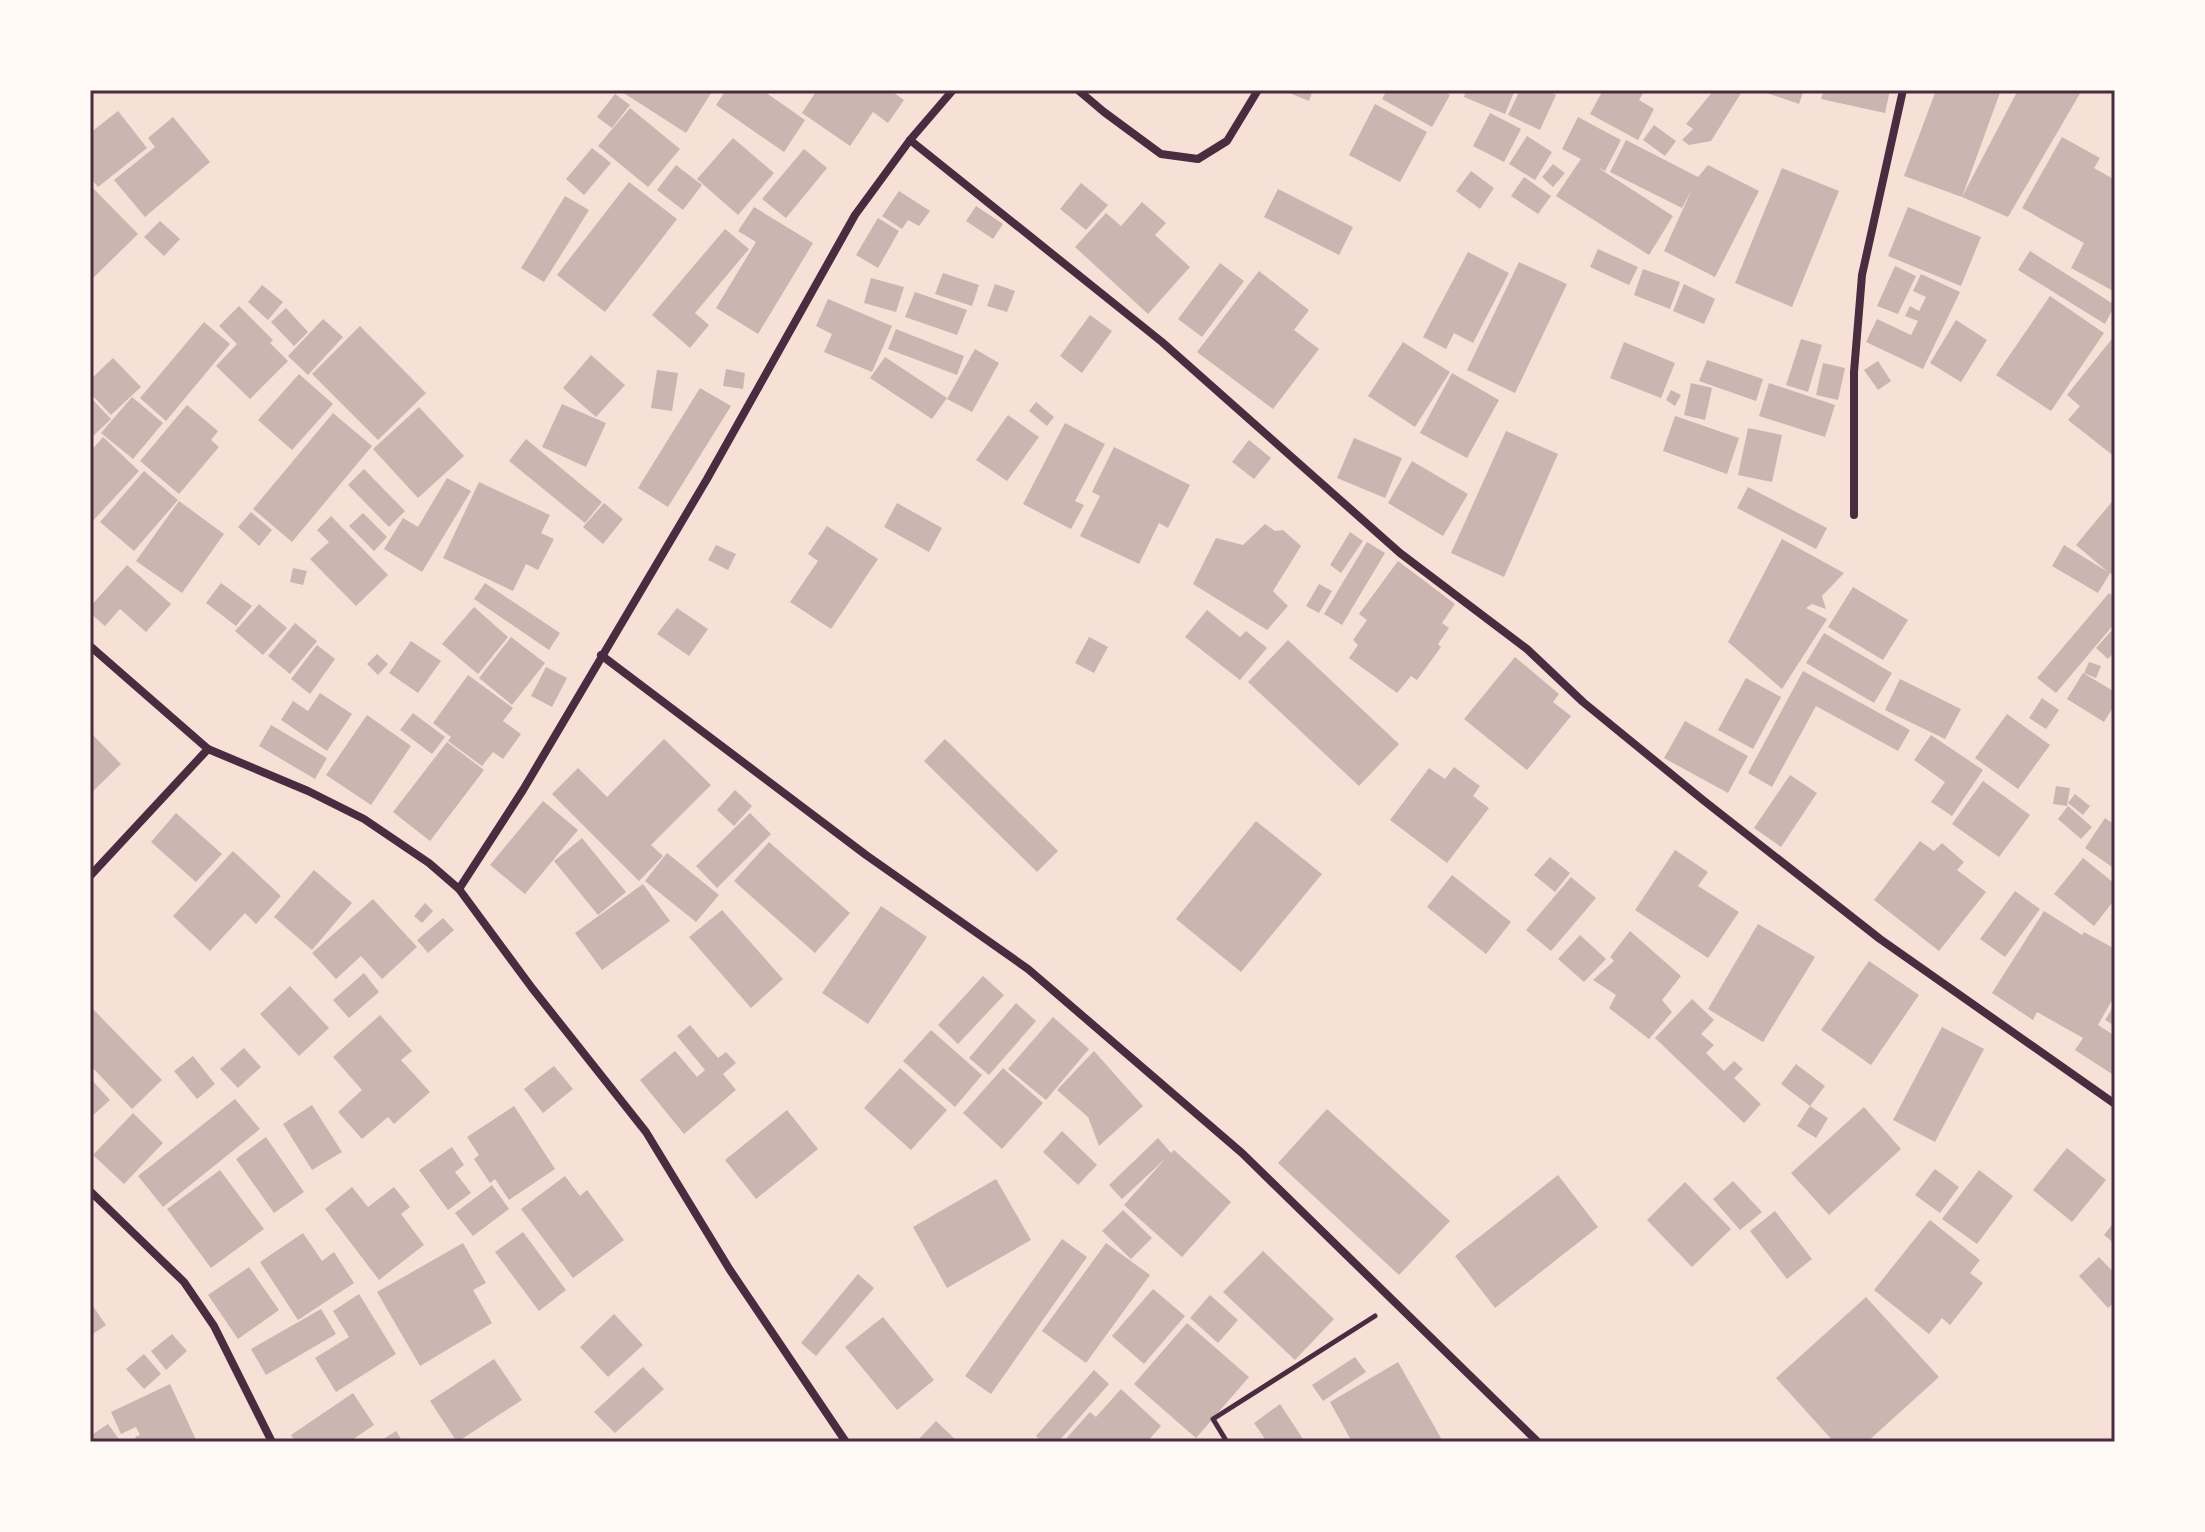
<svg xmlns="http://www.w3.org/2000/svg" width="2205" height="1532" viewBox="0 0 2205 1532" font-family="'Source Serif 4',serif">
  <rect width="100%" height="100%" fill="#f7e1d7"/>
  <!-- building -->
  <g fill="#ccb4b1">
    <path d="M619,90H713L686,133Z"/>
    <path d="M726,90H762L805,120L784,152L716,105Z"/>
    <path d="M817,90H890L904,100L888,123L873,112L850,146L802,113Z"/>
    <path d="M1282,90H1313L1309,101Z"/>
    <path d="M1387,90H1442L1450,95L1432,127L1382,99Z"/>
    <path d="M1466,90H1515L1505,114L1464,97Z"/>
    <path d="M1520,90H1546L1556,95L1540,130L1508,115Z"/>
    <path d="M1603,90H1645L1639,100L1654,109L1638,140L1590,114Z"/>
    <path d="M1714,90H1743L1711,141L1689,145L1682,140L1693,129L1686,124Z"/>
    <path d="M1758,90H1804L1799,104Z"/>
    <path d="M1824,90H1890L1885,113L1821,99Z"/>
    <path d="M1936,90H2001L1962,197L2018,90H2082L2008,217L1962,197L1904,176Z"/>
    <path d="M615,94L630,105L612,128L597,117Z"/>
    <path d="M1375,104L1427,132L1400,182L1349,155Z"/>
    <path d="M630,108L680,149L648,187L598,146Z"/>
    <path d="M118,111L147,148L98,187L90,177V133Z"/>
    <path d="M1490,113L1521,129L1504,162L1473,146Z"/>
    <path d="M173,117L210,162L145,217L114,180L155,147L148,138Z"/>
    <path d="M1578,117L1621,140L1605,171L1597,167L1673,216L1649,255L1556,196L1581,159L1562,149Z"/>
    <path d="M1654,125L1676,141L1665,156L1643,140Z"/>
    <path d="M1527,136L1552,152L1535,180L1509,164Z"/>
    <path d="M2062,137L2100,158L2094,168L2115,180V292L2071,268L2084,243L2022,208Z"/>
    <path d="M733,138L774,173L738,215L697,179Z"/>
    <path d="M1626,140L1698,177L1708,165L1759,191L1715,277L1664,251L1692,189L1682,208L1610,172Z"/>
    <path d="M592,148L611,163L584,195L566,179Z"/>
    <path d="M804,149L827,168L786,218L762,199Z"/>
    <path d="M1553,164L1565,173L1553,187L1542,177Z"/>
    <path d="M676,165L702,185L683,210L657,190Z"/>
    <path d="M1782,168L1839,191L1792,307L1735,283Z"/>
    <path d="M1471,171L1494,188L1480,209L1456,191Z"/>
    <path d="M1524,177L1551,196L1538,214L1511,196Z"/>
    <path d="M629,182L677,219L605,312L557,275Z"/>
    <path d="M1081,183L1108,205L1086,230L1060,209Z"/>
    <path d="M90,185L138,234L90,281Z"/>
    <path d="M1278,189L1353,227L1339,255L1264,217Z"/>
    <path d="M899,191L930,211L919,226L908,220L902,229L882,216Z"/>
    <path d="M565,196L589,210L544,282L521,268Z"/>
    <path d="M1142,202L1166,223L1155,235L1190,267L1148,314L1075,247L1106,213L1121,226Z"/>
    <path d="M976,206L1003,224L993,239L966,221Z"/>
    <path d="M754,207L813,243L758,334L716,308L756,242L738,231Z"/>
    <path d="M1908,207L1981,237L1961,286L1888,256Z"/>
    <path d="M878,218L899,231L878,268L856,255Z"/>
    <path d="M160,221L180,239L164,256L144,237Z"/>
    <path d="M725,229L749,249L695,313L709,325L690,348L652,315Z"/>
    <path d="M1598,249L1638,267L1629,285L1590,267Z"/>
    <path d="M2030,251L2115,305L2105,324L2018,270Z"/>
    <path d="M1468,252L1509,273L1473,343L1454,333L1446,349L1423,337Z"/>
    <path d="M1519,262L1567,284L1515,393L1467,370Z"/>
    <path d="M1220,263L1244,281L1202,337L1178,319Z"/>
    <path d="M1895,266L1916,276L1898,314L1877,306Z"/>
    <path d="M1643,269L1680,282L1670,309L1634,295Z"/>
    <path d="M1259,271L1309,310L1294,330L1319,349L1273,409L1197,352Z"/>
    <path d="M943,273L979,285L972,306L935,294Z"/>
    <path d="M1921,274L1960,292L1923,369L1866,342L1877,319L1911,335L1918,321L1905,316L1910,306L1919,311L1926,297L1913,291Z"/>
    <path d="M871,278L904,287L896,312L864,303Z"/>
    <path d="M995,284L1015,291L1007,312L987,306Z"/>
    <path d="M1684,284L1715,299L1704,324L1673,311Z"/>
    <path d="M262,285L283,302L268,320L248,302Z"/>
    <path d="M915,292L967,310L957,335L905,317Z"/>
    <path d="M2050,296L2104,333L2051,411L1996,375Z"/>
    <path d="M828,299L892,326L872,372L824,352L832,334L816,326Z"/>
    <path d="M239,306L273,340L270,343L288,361L250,399L216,366L237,344L219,326Z"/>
    <path d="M286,308L308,332L294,346L271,322Z"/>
    <path d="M1090,315L1112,331L1082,373L1060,356Z"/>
    <path d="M323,319L343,337L308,375L288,356Z"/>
    <path d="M1956,320L1987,340L1961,382L1930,363Z"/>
    <path d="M204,322L230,344L166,421L140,398Z"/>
    <path d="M360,326L426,393L378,440L312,374Z"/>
    <path d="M896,329L964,356L957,375L888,349Z"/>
    <path d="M2115,335V457L2068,420L2080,406L2067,395Z"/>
    <path d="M1801,339L1822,345L1808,392L1786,385Z"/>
    <path d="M1403,342L1450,372L1415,427L1368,396Z"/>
    <path d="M1624,342L1675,363L1661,398L1610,378Z"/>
    <path d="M975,349L999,363L972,412L947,399Z"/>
    <path d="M591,355L625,385L596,417L563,388Z"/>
    <path d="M885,357L947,398L932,419L870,378Z"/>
    <path d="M113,358L141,387L111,415L90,393V380Z"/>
    <path d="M1707,360L1763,379L1756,401L1699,381Z"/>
    <path d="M1878,361L1891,381L1878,390L1864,370Z"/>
    <path d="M1823,363L1845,368L1838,400L1816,395Z"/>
    <path d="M726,369L745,373L743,389L723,386Z"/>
    <path d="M657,370L678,373L672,411L651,408Z"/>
    <path d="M1452,373L1499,400L1467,458L1420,433Z"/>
    <path d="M299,374L333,404L292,450L258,420Z"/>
    <path d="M1691,383L1712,388L1705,420L1684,415Z"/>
    <path d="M1769,383L1835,405L1825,437L1759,416Z"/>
    <path d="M700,388L731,406L668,507L638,488Z"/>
    <path d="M1671,390L1681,395L1675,406L1666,400Z"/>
    <path d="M90,397L111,419L90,439Z"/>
    <path d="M132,397L163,423L133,459L101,433Z"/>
    <path d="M1036,402L1054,417L1047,426L1029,411Z"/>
    <path d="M562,404L606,423L586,467L542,447Z"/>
    <path d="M187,405L218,431L211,440L219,447L179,494L140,461Z"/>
    <path d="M419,407L464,456L418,498L373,449Z"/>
    <path d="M333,413L372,446L292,542L253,509Z"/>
    <path d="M1008,415L1039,437L1007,481L976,460Z"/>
    <path d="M1675,416L1739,438L1727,474L1663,451Z"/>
    <path d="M1065,423L1105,444L1075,501L1084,505L1071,529L1023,504Z"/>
    <path d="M1748,428L1782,435L1772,482L1738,475Z"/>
    <path d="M1506,431L1558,454L1504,577L1451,553Z"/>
    <path d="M103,437L139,471L90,524V452Z"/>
    <path d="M1354,438L1402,458L1385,498L1337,478Z"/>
    <path d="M526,439L602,502L585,523L509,461Z"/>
    <path d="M1249,440L1271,458L1254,479L1232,462Z"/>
    <path d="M1114,447L1190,485L1168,528L1159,523L1139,564L1080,536L1100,496L1092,492Z"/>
    <path d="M1412,461L1468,494L1443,536L1388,503Z"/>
    <path d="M364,469L405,511L389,527L348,485Z"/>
    <path d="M144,471L178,500L134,551L100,522Z"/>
    <path d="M447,478L471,491L422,572L384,549L403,518L418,527Z"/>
    <path d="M479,482L550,515L541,533L554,539L538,570L526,564L513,591L443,558Z"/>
    <path d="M1748,487L1827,528L1816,549L1737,508Z"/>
    <path d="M2115,498V577L2110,573L2098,593L2052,566L2064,545L2108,572L2076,545Z"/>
    <path d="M179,501L224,534L182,593L136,561Z"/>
    <path d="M604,503L623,519L603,544L583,527Z"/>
    <path d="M897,503L942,528L929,552L884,527Z"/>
    <path d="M251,512L272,530L259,546L238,527Z"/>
    <path d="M363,513L387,537L374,551L349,526Z"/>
    <path d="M331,516L388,575L356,606L310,559L329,542L317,530Z"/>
    <path d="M1265,524L1275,531L1283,530L1301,546L1273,591L1288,606L1267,630L1193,584L1216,538L1243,545Z"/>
    <path d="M827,526L878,559L831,629L790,602L818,561L808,554Z"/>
    <path d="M1350,532L1363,541L1341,573L1330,565Z"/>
    <path d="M1782,539L1844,573L1822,596L1826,609L1812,604L1806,608L1827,619L1782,689L1728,642Z"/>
    <path d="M1367,542L1385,553L1342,625L1324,614Z"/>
    <path d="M716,545L736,554L728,570L708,560Z"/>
    <path d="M1398,561L1455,604L1442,623L1449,628L1438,644L1441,647L1417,680L1411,676L1397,693L1349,658L1358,645L1353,640L1367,620L1359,614Z"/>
    <path d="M127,565L171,604L146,632L120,609L105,626L90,613V607Z"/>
    <path d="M293,568L307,571L303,585L290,582Z"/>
    <path d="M221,583L252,606L236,626L206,603Z"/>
    <path d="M485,583L560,633L549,650L474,599Z"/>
    <path d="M1319,584L1332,591L1319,613L1306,606Z"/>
    <path d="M1853,587L1908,620L1883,660L1828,627Z"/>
    <path d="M2109,593L2115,598V623L2056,693L2037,678Z"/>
    <path d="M259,604L287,628L263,655L235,631Z"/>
    <path d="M474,607L508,637L478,674L442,644Z"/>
    <path d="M677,608L708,629L689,656L657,634Z"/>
    <path d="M1207,610L1240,637L1246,631L1267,648L1240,680L1185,637Z"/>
    <path d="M295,623L317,641L290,674L268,656Z"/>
    <path d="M2111,631L2115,634V651L2108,659L2096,648Z"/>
    <path d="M1824,633L1892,673L1874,703L1806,663Z"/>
    <path d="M511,637L545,663L512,705L479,678Z"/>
    <path d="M1089,637L1108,647L1094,673L1075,663Z"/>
    <path d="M1288,640L1399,744L1359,786L1248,682Z"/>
    <path d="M411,641L441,661L418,693L389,673Z"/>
    <path d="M317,645L335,659L310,694L291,679Z"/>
    <path d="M377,654L388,664L378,675L367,664Z"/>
    <path d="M1515,657L1559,694L1553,702L1571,716L1527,770L1464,719Z"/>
    <path d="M2089,662L2101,666L2096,678L2084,673Z"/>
    <path d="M546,667L567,678L552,707L531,696Z"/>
    <path d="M1803,671L1910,730L1898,751L1816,706L1772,787L1748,773Z"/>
    <path d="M2083,673L2115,692V704L2104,722L2067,699Z"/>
    <path d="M468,675L513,708L503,721L521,734L503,759L493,752L482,766L448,741L451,737L433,723Z"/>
    <path d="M1746,678L1781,697L1753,749L1718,730Z"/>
    <path d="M1900,679L1961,709L1945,739L1885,710Z"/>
    <path d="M320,693L352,714L327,751L281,720L293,701L308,711Z"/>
    <path d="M2042,698L2059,710L2046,729L2029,718Z"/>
    <path d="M413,713L445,737L432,754L400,730Z"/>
    <path d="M2007,714L2050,745L2018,789L1975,758Z"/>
    <path d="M367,715L411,746L371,805L326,775Z"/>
    <path d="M1685,721L1748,756L1728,793L1664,758Z"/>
    <path d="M271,725L327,758L315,779L259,746Z"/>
    <path d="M90,732L121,764L90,794Z"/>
    <path d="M1931,735L1983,770L1952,816L1931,802L1945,782L1914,760Z"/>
    <path d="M664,739L711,785L651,845L663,856L639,881L552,794L578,768L607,797Z"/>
    <path d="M945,739L1058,851L1037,872L924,761Z"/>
    <path d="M447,742L484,770L430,841L393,812Z"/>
    <path d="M1454,767L1480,786L1473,796L1489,808L1447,863L1390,820L1429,768L1445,779Z"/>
    <path d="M1790,775L1817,793L1781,847L1754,828Z"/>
    <path d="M1983,781L2030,815L1999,857L1952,824Z"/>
    <path d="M2056,786L2070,788L2067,806L2053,804Z"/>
    <path d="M735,790L752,806L734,826L717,810Z"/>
    <path d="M2075,794L2090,806L2083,815L2068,803Z"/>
    <path d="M543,801L578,830L525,894L490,865Z"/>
    <path d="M2068,806L2092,827L2081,839L2058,819Z"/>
    <path d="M176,813L222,854L196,882L151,842Z"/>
    <path d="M750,813L771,834L717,888L696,866Z"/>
    <path d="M2105,818L2115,825V869L2085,848Z"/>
    <path d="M1256,821L1322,874L1241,972L1176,919Z"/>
    <path d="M582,838L626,892L598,915L554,861Z"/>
    <path d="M1920,841L1934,851L1942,843L1964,862L1957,870L1986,892L1939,951L1874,900Z"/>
    <path d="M769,842L850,913L815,953L734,881Z"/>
    <path d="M1675,850L1708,872L1698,886L1739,912L1708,958L1635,910Z"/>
    <path d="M233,851L281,896L256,924L245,913L210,951L173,916Z"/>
    <path d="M667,853L719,895L696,922L645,881Z"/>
    <path d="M1550,857L1570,873L1555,892L1534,875Z"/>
    <path d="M2083,858L2115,884V899L2094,926L2054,894Z"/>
    <path d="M314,870L352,903L312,950L274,917Z"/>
    <path d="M1452,875L1511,922L1486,954L1427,907Z"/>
    <path d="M1571,877L1596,898L1551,951L1526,930Z"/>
    <path d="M643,884L670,921L602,970L575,933Z"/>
    <path d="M2015,891L2040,909L2005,957L1980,939Z"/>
    <path d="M373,899L417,947L382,979L361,956L336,979L312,953Z"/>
    <path d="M425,903L433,911L422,923L414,916Z"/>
    <path d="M881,906L927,937L868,1024L822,993Z"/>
    <path d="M722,910L783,979L751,1008L689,937Z"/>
    <path d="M2044,911L2082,935L2084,932L2115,949V995L2098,1025L2115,1036V1076L2075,1050L2083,1038L2037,1012L2033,1020L1992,993Z"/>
    <path d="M443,918L454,930L428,953L417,940Z"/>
    <path d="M1758,924L1815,957L1763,1042L1708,1009Z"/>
    <path d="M1630,931L1681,976L1662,1000L1672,1012L1649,1039L1609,1008L1616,995L1593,980L1614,961L1610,957Z"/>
    <path d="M1580,935L1606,959L1584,982L1558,959Z"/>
    <path d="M1869,961L1919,995L1871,1065L1821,1030Z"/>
    <path d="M364,973L379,992L349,1018L333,1000Z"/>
    <path d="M983,976L1004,995L958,1044L938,1025Z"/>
    <path d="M290,986L329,1028L299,1056L260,1014Z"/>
    <path d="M1692,999L1714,1020L1701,1034L1714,1045L1706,1053L1724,1071L1734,1061L1743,1069L1734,1078L1761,1104L1744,1123L1655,1038Z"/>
    <path d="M1016,1003L1036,1021L989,1075L969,1058Z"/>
    <path d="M2115,1004V1026L2105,1020Z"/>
    <path d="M90,1006L162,1080L132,1109L90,1065Z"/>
    <path d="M380,1015L412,1051L401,1060L430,1092L394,1124L388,1117L362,1139L338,1112L362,1090L333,1057Z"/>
    <path d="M1053,1017L1089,1049L1046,1100L1008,1069Z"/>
    <path d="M690,1025L718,1058L726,1052L736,1063L723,1074L736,1090L684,1134L640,1080L675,1051L697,1077L705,1070L677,1036Z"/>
    <path d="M1942,1027L1984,1049L1935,1142L1893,1120Z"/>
    <path d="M931,1030L982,1075L955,1107L903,1061Z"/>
    <path d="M244,1048L261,1067L238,1088L220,1069Z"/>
    <path d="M1094,1051L1143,1106L1099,1146L1088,1117L1057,1090Z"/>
    <path d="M193,1056L215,1084L197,1099L174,1071Z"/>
    <path d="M1796,1064L1825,1086L1810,1106L1781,1084Z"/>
    <path d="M554,1066L573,1089L543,1113L524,1089Z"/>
    <path d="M900,1068L947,1110L911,1150L864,1108Z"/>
    <path d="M1003,1068L1043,1103L1002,1149L963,1113Z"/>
    <path d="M90,1078L110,1100L90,1118Z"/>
    <path d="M235,1099L260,1129L163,1207L138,1176Z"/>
    <path d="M312,1105L342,1152L312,1170L283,1124Z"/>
    <path d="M514,1106L555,1169L509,1200L495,1179L490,1183L474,1159L479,1155L467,1137Z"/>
    <path d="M1810,1106L1828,1118L1816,1138L1797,1126Z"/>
    <path d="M1864,1107L1901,1149L1829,1215L1791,1173Z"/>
    <path d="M1327,1109L1450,1221L1399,1275L1278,1163Z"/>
    <path d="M787,1110L818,1149L756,1199L725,1160Z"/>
    <path d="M133,1113L163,1143L124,1184L93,1155Z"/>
    <path d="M1062,1131L1097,1165L1078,1185L1043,1152Z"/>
    <path d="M266,1137L304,1192L274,1213L236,1159Z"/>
    <path d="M1158,1138L1171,1153L1174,1150L1231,1202L1182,1257L1124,1205L1166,1158L1122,1199L1109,1185Z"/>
    <path d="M452,1147L464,1165L455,1172L471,1193L448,1210L419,1170Z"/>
    <path d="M2067,1148L2106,1180L2072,1222L2033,1190Z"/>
    <path d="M1935,1169L1959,1187L1940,1213L1915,1195Z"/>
    <path d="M220,1170L264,1229L211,1268L167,1209Z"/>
    <path d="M1979,1170L2013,1196L1977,1244L1942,1219Z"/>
    <path d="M1558,1175L1598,1227L1495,1308L1455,1256Z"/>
    <path d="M565,1176L580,1196L587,1190L624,1240L573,1278L521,1209Z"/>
    <path d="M996,1179L1031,1240L947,1288L913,1227Z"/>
    <path d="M1733,1181L1762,1212L1740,1230L1713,1199Z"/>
    <path d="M1685,1182L1731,1229L1692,1267L1647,1220Z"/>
    <path d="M492,1185L509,1209L473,1236L455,1213Z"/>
    <path d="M352,1187L368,1207L394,1187L410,1207L401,1214L424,1245L379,1280L325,1209Z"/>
    <path d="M1123,1210L1152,1238L1131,1259L1102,1231Z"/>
    <path d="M1775,1211L1812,1259L1787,1279L1750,1231Z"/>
    <path d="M1930,1220L1980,1260L1970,1273L1983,1283L1950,1325L1942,1318L1929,1334L1874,1290Z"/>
    <path d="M2115,1221V1244L2104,1235Z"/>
    <path d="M523,1232L566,1290L539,1311L495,1252Z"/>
    <path d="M303,1233L322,1261L334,1252L354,1283L298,1320L260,1262Z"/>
    <path d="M1062,1239L1087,1257L991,1394L965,1376Z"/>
    <path d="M463,1243L486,1283L473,1290L492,1323L420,1366L377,1292Z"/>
    <path d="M1106,1243L1150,1275L1086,1363L1042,1331Z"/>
    <path d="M1263,1251L1334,1319L1295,1360L1223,1292Z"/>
    <path d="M2099,1257L2115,1274V1302L2108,1308L2079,1276Z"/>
    <path d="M249,1267L279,1310L238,1339L208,1295Z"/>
    <path d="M858,1274L874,1288L816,1356L801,1343Z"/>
    <path d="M1153,1289L1185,1316L1144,1364L1112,1336Z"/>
    <path d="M359,1294L396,1354L336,1392L315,1358L349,1337L333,1311Z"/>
    <path d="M1210,1295L1238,1320L1218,1343L1190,1318Z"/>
    <path d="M1866,1297L1939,1377L1867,1442H1834L1776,1378Z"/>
    <path d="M90,1302L106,1325L90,1336Z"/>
    <path d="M321,1309L336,1334L266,1375L251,1349Z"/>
    <path d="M614,1314L643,1345L608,1377L580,1347Z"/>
    <path d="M883,1317L934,1380L897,1410L845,1347Z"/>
    <path d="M1187,1323L1249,1377L1196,1438L1134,1384Z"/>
    <path d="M172,1334L187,1351L166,1370L151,1351Z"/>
    <path d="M144,1354L161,1374L144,1389L126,1369Z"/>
    <path d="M1355,1357L1366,1372L1323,1401L1312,1385Z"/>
    <path d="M494,1359L522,1400L457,1442L430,1401Z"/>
    <path d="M1398,1362L1442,1440L1352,1442L1330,1402Z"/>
    <path d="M643,1367L664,1389L615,1433L594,1412Z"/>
    <path d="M1094,1370L1109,1384L1058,1442H1043L1036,1436Z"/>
    <path d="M170,1384L197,1442H138L135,1437L140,1435L136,1427L121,1434L111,1412Z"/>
    <path d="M1121,1389L1161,1426L1147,1442H1063L1090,1412L1096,1417Z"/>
    <path d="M353,1393L374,1425L349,1442H296L291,1435Z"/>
    <path d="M1280,1404L1305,1442H1267L1254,1423Z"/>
    <path d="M936,1421L958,1442H916Z"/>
    <path d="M108,1424L121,1442H90V1436Z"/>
    <path d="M396,1431L403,1442H379Z"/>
  </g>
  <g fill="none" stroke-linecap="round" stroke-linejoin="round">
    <!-- path -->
    <path stroke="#4a2c40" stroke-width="5" d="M1227,1442L1213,1419L1375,1316"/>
    <!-- minor -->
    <g stroke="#4a2c40" stroke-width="8">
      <path d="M1078,90L1104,112L1161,154L1198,159L1227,141L1258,90"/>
      <path d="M910,140L1162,342L1400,553L1527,649L1583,702L1703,800L1880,939L2115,1104"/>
      <path d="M1854,515V372L1862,275L1903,90"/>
      <path d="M90,646L208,749L308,791L364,819L429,863L459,889L532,988L646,1132L730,1270L846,1442"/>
      <path d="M601,655L866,855L1028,969L1242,1153L1538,1442"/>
      <path d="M90,876L208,749"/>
      <path d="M459,889L523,790L707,479L855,215L910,140L953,90"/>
      <path d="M90,1191L184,1282L214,1326L272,1442"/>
    </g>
  </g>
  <!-- border -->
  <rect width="2205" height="1532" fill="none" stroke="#fffaf5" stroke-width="184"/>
  <rect x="92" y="92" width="2021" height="1348" fill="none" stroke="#4a2c40" stroke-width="3"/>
</svg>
